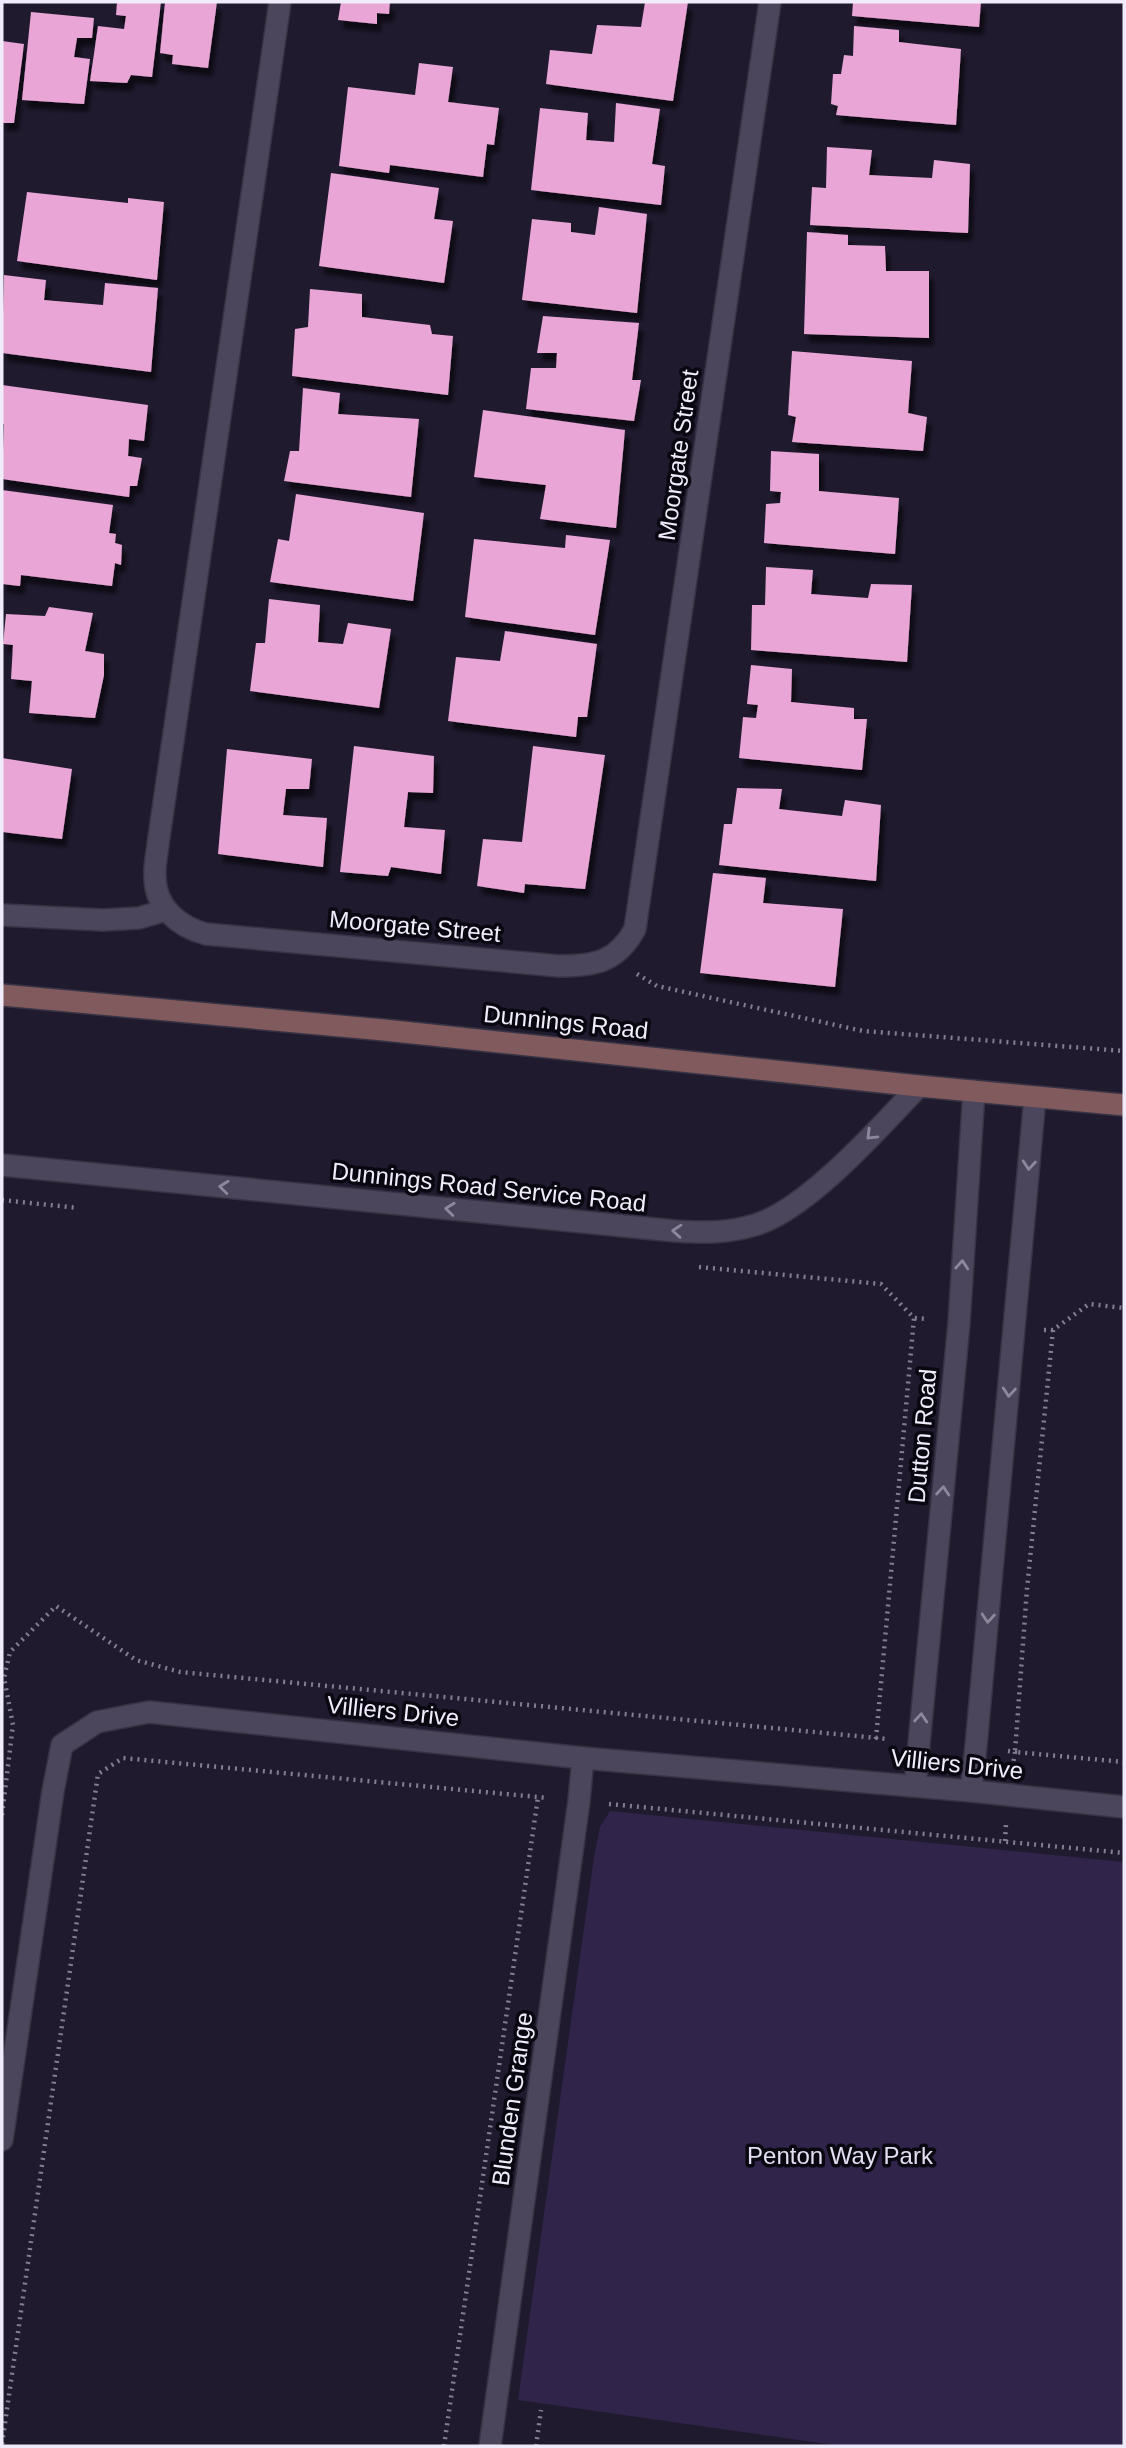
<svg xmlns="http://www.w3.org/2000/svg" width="1126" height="2448" viewBox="0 0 1126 2448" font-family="Helvetica,sans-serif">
  <defs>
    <filter id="shadow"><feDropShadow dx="4.5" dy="8" stdDeviation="2" flood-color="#0009"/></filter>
  </defs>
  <rect width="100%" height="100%" fill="#201a2f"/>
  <!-- green -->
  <path fill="#30244a" d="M610,1811L1124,1862V2446H841L518,2400L594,1857L600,1827Z"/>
  <!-- building -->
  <g fill="#e9a5d6" filter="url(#shadow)">
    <path d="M117,2H161L152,77L131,75L127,83L90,81L98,26L124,29L126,16L116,15Z"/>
    <path d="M165,2H217L208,68L172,64L173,55L160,53Z"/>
    <path d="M341,2H390L389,14L377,13V24L338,20Z"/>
    <path d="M645,2H688L673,101L546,84L550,50L592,54L597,25L641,27Z"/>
    <path d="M853,2H981L979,27L852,16Z"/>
    <path d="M31,12L94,18L92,38H77L74,57L90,59L84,104L22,100Z"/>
    <path d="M854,26L899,30V42L961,49L956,125L836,115L838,106L831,104L833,74H841L844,55L853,56Z"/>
    <path d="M2,41L24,44L14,123H2Z"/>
    <path d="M419,63L453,67L448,102L499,108L494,145L487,144L483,177L390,165L389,173L339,166L348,87L415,95Z"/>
    <path d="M616,103L660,109L652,164L665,166L661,205L531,190L540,108L588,113L586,140L614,142Z"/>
    <path d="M827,147L872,150L869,175L932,178L934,160L970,164L968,233L810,225L812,187L826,188Z"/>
    <path d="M331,173L439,188L434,219L453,221L444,283L319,266Z"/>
    <path d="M27,192L128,203V198L164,202L157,280L17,261Z"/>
    <path d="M599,207L647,214L637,313L522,300L532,219L571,223V232L595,235Z"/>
    <path d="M807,232L848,235V245L885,246L886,271H929V338L804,334Z"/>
    <path d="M4,275L46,280L44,300L103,305L105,283L158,288L151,372L2,353Z"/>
    <path d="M310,289L362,294V317L430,325L432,334L453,336L448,395L292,376L295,329L308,327Z"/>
    <path d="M543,316L639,323L632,380H641L634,421L526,409L531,368H556L557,353H537Z"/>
    <path d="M792,351L912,361L908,413L927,417L923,451L792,442L796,417L788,415Z"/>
    <path d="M2,385L148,405L144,441L129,439L128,456L142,458L137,486H130L129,497L2,479L4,424H2Z"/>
    <path d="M303,388L340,393L338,414L419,419L411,497L284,481L290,451H299Z"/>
    <path d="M483,410L625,430L616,528L540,519L546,485L474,477Z"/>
    <path d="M771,451L819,454V491L899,498L895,554L764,543L766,504L780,503L781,492L770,491Z"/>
    <path d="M2,490L113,505L109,533L116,534L115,543L122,545L121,565L115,563L112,586L21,575L20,586L2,584Z"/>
    <path d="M296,494L424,513L413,601L270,582L278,539L289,541Z"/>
    <path d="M566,535L610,540L595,635L465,617L474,539L565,548Z"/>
    <path d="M766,567L813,570L811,594L868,598L871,584L912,585L907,662L751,650L752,605H765Z"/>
    <path d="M269,599L320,605L318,642L343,644L348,623L391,629L379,708L250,691L256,643H265Z"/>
    <path d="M49,607L93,613L85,651L104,654V675L95,718L29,713L32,681L11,679L13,645L3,644L6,614L45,616Z"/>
    <path d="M505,631L597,644L587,717H578L576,737L448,721L456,657L500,661Z"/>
    <path d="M751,665L792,669L791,702L854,708V719H867L862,770L739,758L743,717L756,718L758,705L747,704Z"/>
    <path d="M354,746L434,756L433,793L408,792L404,827L445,830L441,874L391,867L388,876L340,872Z"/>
    <path d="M533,746L605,755L585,889L525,884L524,893L477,886L483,839L522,842Z"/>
    <path d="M227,749L312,759L309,789H286L283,815L327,818L323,867L218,854Z"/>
    <path d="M2,758L72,769L62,839L2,832Z"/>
    <path d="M737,788L782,789L779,809L842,816L845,800L881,805L876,881L719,865L724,824H732Z"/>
    <path d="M713,873L766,878L763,903L843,909L835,987L700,973Z"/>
  </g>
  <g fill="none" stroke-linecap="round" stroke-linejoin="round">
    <!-- lane casing -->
    <g stroke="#383344" stroke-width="24">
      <path id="lane" d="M2,1165L675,1231C704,1233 728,1233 755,1225C808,1209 880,1127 919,1086"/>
    </g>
    <!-- street casing -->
    <g stroke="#383344" stroke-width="24">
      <g id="street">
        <path d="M280,2L158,844C157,855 154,866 155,877C155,907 179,927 206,934L559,966C595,966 617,962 635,929L770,2"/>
        <path d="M2,915L103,920L139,918L166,910"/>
        <path d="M915,1786L959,1323L974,1091"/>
        <path d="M971,1791L976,1746L1035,1097"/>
        <path d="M2,2140L53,1791L62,1745L97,1722L149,1712L583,1758L971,1791L1124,1807"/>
        <path d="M490,2446L579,1801L583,1758"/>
      </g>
    </g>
    <!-- secondary casing -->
    <g stroke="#383344" stroke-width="24">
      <path id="secondary" d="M2,995L384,1030L919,1086L1124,1105"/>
    </g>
    <!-- path -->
    <g stroke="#837e90" stroke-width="4.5" stroke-dasharray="2 5" stroke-linecap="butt">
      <path d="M637,974L657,986L863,1031L1124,1051"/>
      <path d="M2,1200L78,1208"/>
      <path d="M699,1267L881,1284L914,1318L927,1319"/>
      <path d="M1044,1330H1053L1089,1304L1124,1308"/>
      <path d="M1053,1330L1027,1589L1015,1752L1124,1762"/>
      <path d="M876,1739L914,1318"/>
      <path d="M1008,1751L1015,1752L1013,1764"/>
      <path d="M609,1804L1124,1853"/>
      <path d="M2,1815L13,1725L4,1678L10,1652L56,1606L136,1660L180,1672L888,1739"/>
      <path d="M1005,1841L1006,1824"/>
      <path d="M2,2444L98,1774L123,1758L548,1798"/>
      <path d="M444,2446L538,1797"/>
      <path d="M536,2446L541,2410"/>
    </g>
    <!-- lane -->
    <use href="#lane" stroke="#4c465d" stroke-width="21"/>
    <!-- street -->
    <use href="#street" stroke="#4c465d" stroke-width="21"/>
    <!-- secondary -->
    <use href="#secondary" stroke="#805a5c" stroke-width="21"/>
  </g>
  <!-- one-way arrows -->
  <defs><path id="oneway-chevron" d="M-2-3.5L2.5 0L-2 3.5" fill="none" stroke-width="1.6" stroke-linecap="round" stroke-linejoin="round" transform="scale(1.75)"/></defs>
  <g stroke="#8e889c">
    <use href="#oneway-chevron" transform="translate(871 1135) rotate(135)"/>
    <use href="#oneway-chevron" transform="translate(1029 1165) rotate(95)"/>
    <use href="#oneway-chevron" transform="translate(224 1187) rotate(-174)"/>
    <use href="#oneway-chevron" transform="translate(450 1209) rotate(-174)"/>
    <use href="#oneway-chevron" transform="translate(677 1231) rotate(-176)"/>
    <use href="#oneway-chevron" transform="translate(962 1265) rotate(-86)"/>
    <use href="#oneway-chevron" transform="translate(1009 1392) rotate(95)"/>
    <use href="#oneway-chevron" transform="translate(943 1491) rotate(-85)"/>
    <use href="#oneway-chevron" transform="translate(988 1618) rotate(95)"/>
    <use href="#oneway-chevron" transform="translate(921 1718) rotate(-85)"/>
  </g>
  <g text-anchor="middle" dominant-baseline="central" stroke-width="7" stroke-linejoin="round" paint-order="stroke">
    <!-- street labels -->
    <g font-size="24" fill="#f0ecfb" stroke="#090710">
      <text transform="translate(678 455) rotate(-82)">Moorgate Street</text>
      <text transform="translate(415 926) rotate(5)">Moorgate Street</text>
      <text transform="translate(566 1022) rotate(6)">Dunnings Road</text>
      <text transform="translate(489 1187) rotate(6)">Dunnings Road Service Road</text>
      <text transform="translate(922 1436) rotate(-85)">Dutton Road</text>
      <text transform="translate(393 1711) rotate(6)">Villiers Drive</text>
      <text transform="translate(957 1764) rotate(6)">Villiers Drive</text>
      <text transform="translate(512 2099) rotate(-82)">Blunden Grange</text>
    </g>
    <!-- park labels -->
    <g font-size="24" fill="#e3def1" stroke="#090710">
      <text x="840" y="2155">Penton Way Park</text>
    </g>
  </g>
  <!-- border -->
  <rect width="1126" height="2448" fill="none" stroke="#f0ecfb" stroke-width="7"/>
</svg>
